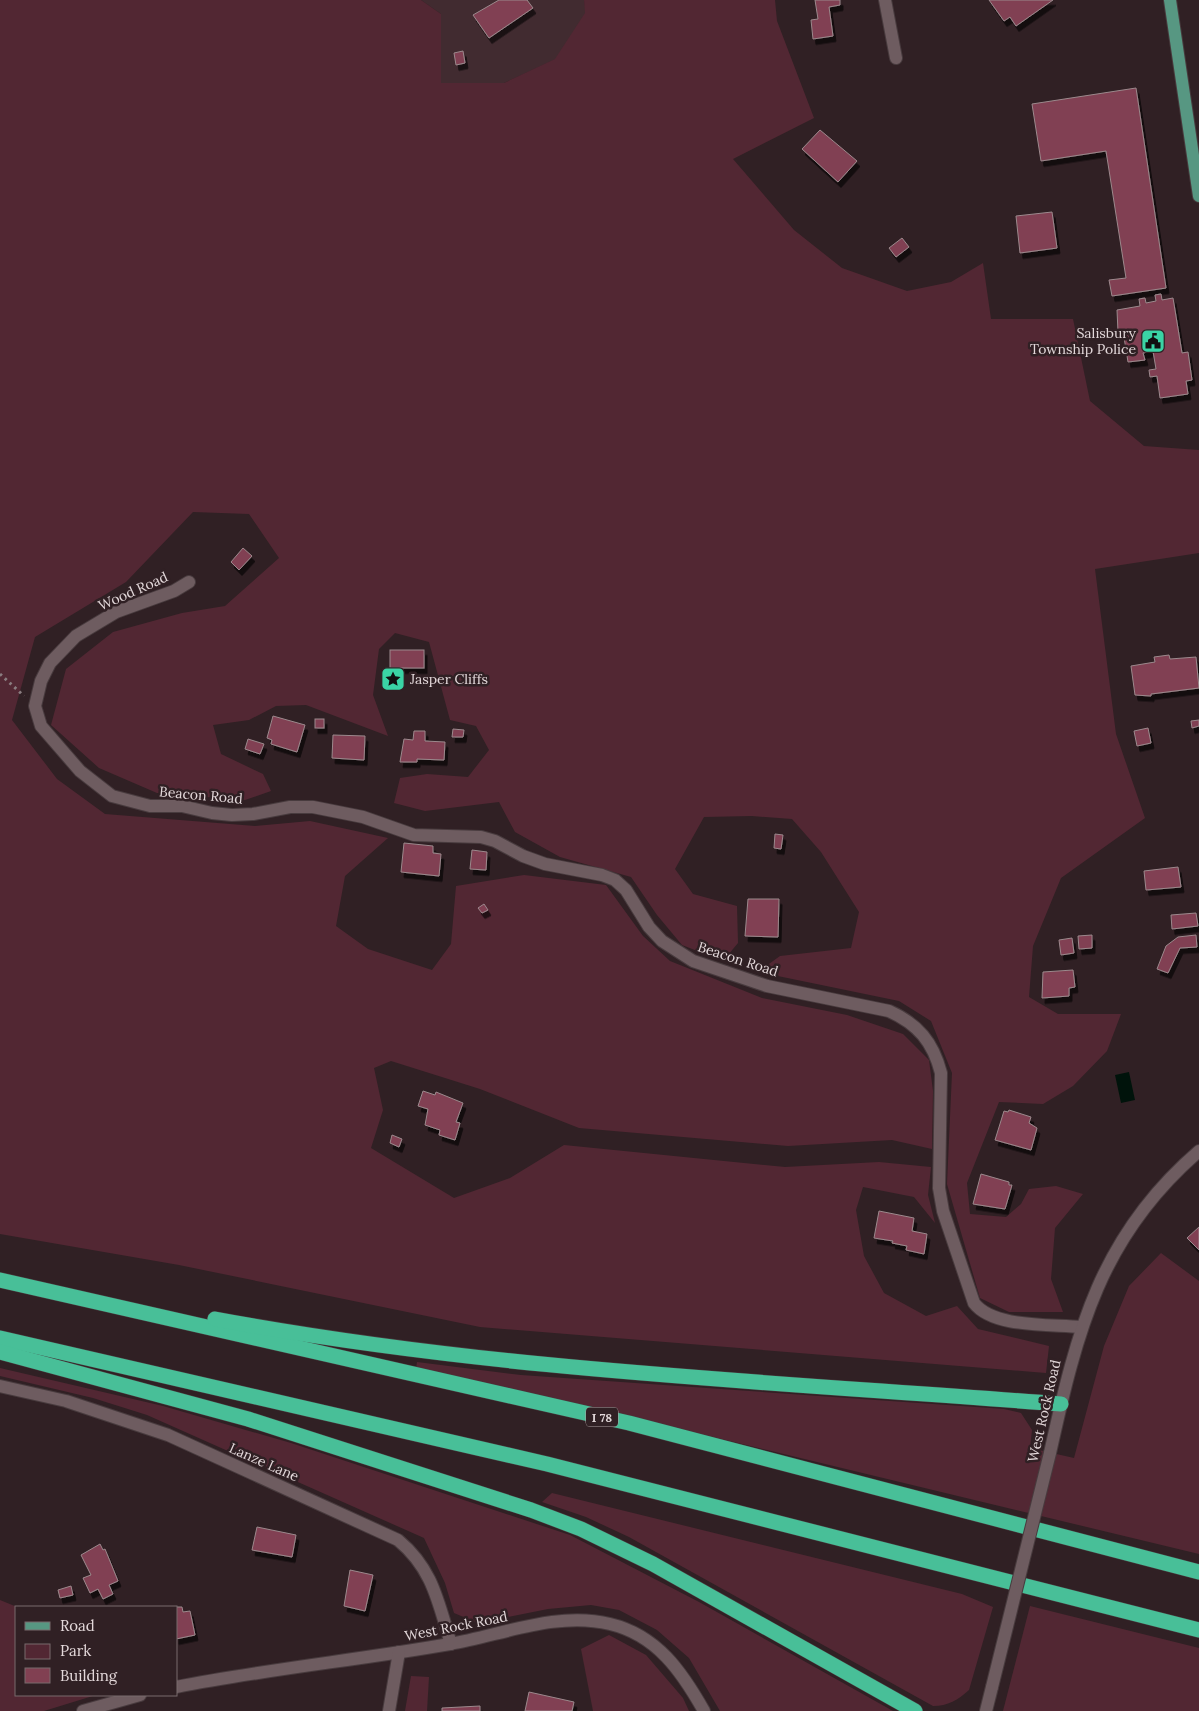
<svg xmlns="http://www.w3.org/2000/svg" width="1199" height="1711" viewBox="0 0 1199 1711" font-family="Lora,serif">
  <defs>
    <filter id="shadow"><feDropShadow dx="3" dy="5.5" stdDeviation="0" flood-color="#0009"/></filter>
  </defs>
  <rect width="100%" height="100%" fill="#302024"/>
  <!-- built -->
  <path fill="#412b30" d="M421,0H584L586,13L556,59L504,83H441V14Z"/>
  <!-- green -->
  <g fill="#522733">
    <path d="M0,0H421L441,14V83H504L555,59L585,13L584,0H775L777,21L814,118L733,159L794,230L842,268L907,291L951,282L983,263L991,319H1073L1090,401L1144,446L1199,450V553L1095,569L1116,734L1145,818L1061,878L1033,946L1029,997L1058,1014H1121L1107,1051L1073,1086L1043,1104L999,1102L967,1183L970,1214L1006,1217L1021,1204L1029,1189L1056,1186L1083,1194L1055,1228L1051,1279L1063,1312H1009L980,1298L947,1184L952,1073L931,1021L899,1001L758,972L780,956L851,948L859,912L821,852L792,819L752,816L704,817L675,869L693,894L737,906L738,943L723,961L682,945L657,915L631,877L560,857L515,832L499,802L425,811L394,803L400,778L427,774L468,777L489,750L476,726L450,720L429,642L395,633L379,649L373,695L388,736L306,705L276,706L249,720L213,725L221,754L263,774L271,791L245,800L157,793L99,768L51,725L66,669L113,632L182,613L225,606L279,558L249,514L193,512L126,582L35,637L12,720L57,779L105,814L255,826L310,821L388,838L345,876L336,926L368,949L432,970L451,944L456,886L524,875L606,885L643,936L670,961L762,998L847,1015L903,1034L929,1060L933,1091L932,1149L892,1140L788,1146L579,1128L480,1089L391,1061L374,1068L383,1110L371,1148L454,1198L510,1178L564,1145L785,1167L879,1162L931,1167L928,1195L935,1223L914,1197L863,1187L856,1210L864,1256L884,1293L926,1316L957,1306L978,1329L1049,1346L1046,1373L480,1327L179,1265L0,1234Z"/>
    <path d="M1161,1253L1199,1281V1554L584,1406L416,1369L417,1362L521,1375L1004,1409L1021,1413L1032,1430L1030,1448L1074,1458L1104,1346L1129,1286Z"/>
    <path d="M0,1368L163,1406L291,1443L570,1535L699,1602L893,1711H720L689,1658L657,1630L619,1610L591,1605L548,1609L478,1623L454,1613L445,1583L424,1538L147,1415L93,1398L0,1376Z"/>
    <path d="M552,1493L962,1594L993,1607L969,1690C958,1700 948,1706 933,1706L629,1537L586,1517L542,1502Z"/>
    <path d="M0,1600L17,1607L16,1695H96L44,1711H0Z"/>
    <path d="M1030,1606L1199,1648V1711H1003Z"/>
    <path d="M609,1635L646,1655L683,1698L689,1711H593L581,1649Z"/>
    <path d="M411,1676L429,1677L427,1711H405Z"/>
  </g>
  <!-- water -->
  <path fill="#00130b" d="M1129,1072L1135,1100L1121,1103L1115,1075Z"/>
  <!-- building -->
  <g fill="#814052" stroke="#9c898d" filter="url(#shadow)">
    <path d="M499,0H527L533,8L489,38L473,15Z"/>
    <path d="M815,0H840V5L829,7L833,36L813,39L811,20L818,19Z"/>
    <path d="M989,0H1053L1016,26L1010,17L1004,21Z"/>
    <path d="M463,51L465,63L456,65L454,53Z"/>
    <path d="M1136,88L1166,288L1112,296L1109,280L1126,278L1106,151L1041,161L1032,104Z"/>
    <path d="M820,130L857,161L838,182L802,149Z"/>
    <path d="M1052,212L1057,248L1020,253L1016,216Z"/>
    <path d="M902,238L909,247L896,257L889,248Z"/>
    <path d="M1161,294L1162,300L1173,298L1182,353L1188,352L1192,380L1186,381L1188,394L1160,398L1157,376L1150,377L1149,370L1156,369L1153,351L1143,353L1145,360L1128,362L1123,331L1118,332L1117,310L1140,306L1139,299L1145,298L1146,303L1156,301L1155,295Z"/>
    <path d="M243,548L252,556L239,570L231,562Z"/>
    <rect x="390" y="650" width="34" height="18"/>
    <path d="M1169,655L1170,659L1196,657L1199,688L1151,694V696L1135,695L1131,666L1155,662L1154,657Z"/>
    <path d="M273,716L305,725L297,752L271,744L272,740L267,738Z"/>
    <rect x="315" y="719" width="9" height="9"/>
    <path d="M1199,720V726L1192,728L1191,721Z"/>
    <path d="M1148,728L1151,743L1137,746L1134,731Z"/>
    <path d="M453,729L464,730L463,737H452Z"/>
    <path d="M414,731H425V741L445,742L444,760L417,759V762H400L404,739L413,740Z"/>
    <path d="M333,735L365,736L364,760L332,758Z"/>
    <path d="M248,739L264,744L260,754L245,749Z"/>
    <path d="M775,834L783,835L781,849L774,848Z"/>
    <path d="M404,843L433,846V853L441,854L439,876L401,872Z"/>
    <path d="M472,850L487,852L486,870L470,869Z"/>
    <path d="M1178,867L1181,887L1146,890L1144,871Z"/>
    <path d="M748,899H779L778,937L745,936Z"/>
    <path d="M484,904L488,910L482,913L478,908Z"/>
    <path d="M1196,913L1198,926L1172,929L1171,915Z"/>
    <path d="M1092,935V948L1079,949L1078,936Z"/>
    <path d="M1196,935L1197,947L1180,948L1168,973L1157,969L1166,946L1178,937Z"/>
    <path d="M1072,938L1074,953L1061,955L1059,940Z"/>
    <path d="M1073,970L1075,987L1069,988V996L1042,998L1043,972Z"/>
    <path d="M423,1091L435,1095L436,1092L463,1103L456,1122L460,1123L455,1140L439,1135L440,1130L425,1125L428,1109L418,1106Z"/>
    <path d="M1009,1110L1031,1117L1029,1123L1037,1128L1031,1150L995,1140L1004,1111L1008,1112Z"/>
    <path d="M392,1135L402,1139L399,1147L390,1143Z"/>
    <path d="M981,1174L1009,1182V1185H1012L1005,1209L973,1204Z"/>
    <path d="M879,1211L914,1218L912,1231L927,1234L924,1254L906,1250L907,1246L892,1243L893,1241L874,1238Z"/>
    <path d="M1199,1227V1250L1187,1238Z"/>
    <path d="M257,1527L296,1535L292,1557L252,1550Z"/>
    <path d="M100,1544L103,1550L105,1549L118,1581L109,1585L113,1594L103,1599L98,1589L90,1593L83,1578L91,1575L81,1555Z"/>
    <path d="M350,1570L373,1575L365,1611L344,1606Z"/>
    <path d="M71,1586L73,1595L60,1598L58,1590Z"/>
    <path d="M176,1607H182L183,1612L190,1611L195,1635L176,1639Z"/>
    <path d="M529,1692L574,1702L572,1711H525Z"/>
    <path d="M480,1706V1711H442V1708Z"/>
  </g>
  <g fill="none" stroke-linecap="round" stroke-linejoin="round">
    <!-- minor casing -->
    <g stroke="#483b3e" stroke-width="14">
      <g id="minor">
        <path d="M885,0L896,58"/>
        <path d="M189,582L174,591L116,612L76,636L50,663L41,681L35,706L41,726L80,771L112,796L150,806H182L212,813L232,815L253,814L290,807H313L363,817L414,835L481,837L495,841L523,856L545,864L602,875L615,880L626,890L649,927L662,941L693,961L767,986L889,1011C918,1024 933,1042 941,1073L939,1188L943,1211L974,1303C993,1328 1050,1324 1081,1327"/>
        <path d="M0,1386L66,1401L168,1435L398,1540C433,1569 438,1602 451,1644"/>
        <path d="M1050,1453C1077,1331 1100,1236 1199,1151"/>
        <path d="M176,1687C267,1669 359,1660 450,1644C502,1635 557,1611 610,1624C657,1635 682,1672 704,1711"/>
        <path d="M83,1711L140,1695"/>
        <path d="M389,1711L399,1652"/>
        <path d="M986,1711L992,1687"/>
      </g>
    </g>
    <!-- primary casing -->
    <g stroke="#483b3e" stroke-width="14">
      <path id="primary" d="M1170,0L1199,196"/>
    </g>
    <!-- motorway casing -->
    <g stroke="#483b3e" stroke-width="16">
      <g id="motorway">
        <path d="M0,1280L629,1423L1199,1572"/>
        <path d="M215,1319C494,1371 778,1382 1061,1404"/>
        <path d="M0,1338L547,1464L1199,1630"/>
        <path d="M0,1352L248,1419L531,1510L581,1529L653,1564L915,1711"/>
      </g>
    </g>
    <!-- path -->
    <path stroke="#8a7d80" stroke-width="3" stroke-dasharray="2.5 4" stroke-linecap="butt" d="M0,674L24,696"/>
    <!-- minor -->
    <use href="#minor" stroke="#6e5c60" stroke-width="12"/>
    <!-- primary -->
    <use href="#primary" stroke="#579782" stroke-width="12"/>
    <!-- motorway -->
    <use href="#motorway" stroke="#48bf98" stroke-width="15"/>
    <!-- minor-bridge casing -->
    <g stroke="#483b3e" stroke-width="14" stroke-linecap="butt">
      <path id="minor-bridge" d="M992,1687L1050,1453"/>
    </g>
    <!-- minor-bridge -->
    <use href="#minor-bridge" stroke="#6e5c60" stroke-width="12"/>
  </g>
  <!-- icons -->
  <defs>
    <g id="civic-square" transform="scale(1.25)"><rect x="-9" y="-9" width="18" height="18" rx="4" fill="#3ad4a5" stroke="#302024"/><path d="M-.6-6.5H3V-4.5H.6V-3L4-1V1h2V6H-6V1h2V-1L-.6-3ZM-1.2 2.5V6h2.4V2.5Z" fill="#111"/></g>
    <g id="sight-square" transform="scale(1.25)"><rect x="-9" y="-9" width="18" height="18" rx="4" fill="#3ad4a5" stroke="#302024"/><path d="M0-6L1.8-2.2L6-1.7L2.9 1.2L3.7 5.4L0 3.3L-3.7 5.4L-2.9 1.2L-6-1.7L-1.8-2.2Z" fill="#111"/></g>
  </defs>
  <g fill-rule="evenodd">
    <use href="#civic-square" x="1153" y="341"/>
    <use href="#sight-square" x="393" y="679"/>
  </g>
  <g text-anchor="middle" dominant-baseline="central" stroke-width="5" stroke-linejoin="round" paint-order="stroke">
    <!-- shield labels -->
    <rect fill="#302024" stroke="#ada1a3" stroke-width="1" x="586" y="1407.5" width="32" height="19" rx="4"/>
    <g font-size="12" font-weight="bold" fill="#e3d8da">
      <text x="602" y="1417">I 78</text>
    </g>
    <!-- poi labels -->
    <g font-size="14" fill="#e3d8da" stroke="#302024" text-anchor="end">
      <text x="1136" y="333">Salisbury<tspan x="1136" dy="16">Township Police</tspan></text>
      <text x="410" y="679" text-anchor="start">Jasper Cliffs</text>
    </g>
    <!-- street labels -->
    <g font-size="14" fill="#e3d8da" stroke="#302024">
      <text transform="translate(133 591) rotate(-24)">Wood Road</text>
      <text transform="translate(201 795) rotate(5)">Beacon Road</text>
      <text transform="translate(738 959) rotate(18)">Beacon Road</text>
      <text transform="translate(1044 1411) rotate(-77)">West Rock Road</text>
      <text transform="translate(264 1462) rotate(24)">Lanze Lane</text>
      <text transform="translate(456 1626) rotate(-11)">West Rock Road</text>
    </g>
  </g>
  <!-- legend -->
  <rect x="15" y="1606" width="162" height="90" fill="#302024" stroke="#786a6d"/>
  <rect x="25" y="1622" width="25" height="8" fill="#579782" stroke="#786a6d"/>
  <text x="60" y="1631" font-size="15" fill="#e3d8da">Road</text>
  <rect x="25" y="1644" width="25" height="15" fill="#522733" stroke="#786a6d"/>
  <text x="60" y="1656" font-size="15" fill="#e3d8da">Park</text>
  <rect x="25" y="1668" width="25" height="15" fill="#814052" stroke="#786a6d"/>
  <text x="60" y="1681" font-size="15" fill="#e3d8da">Building</text>
</svg>
